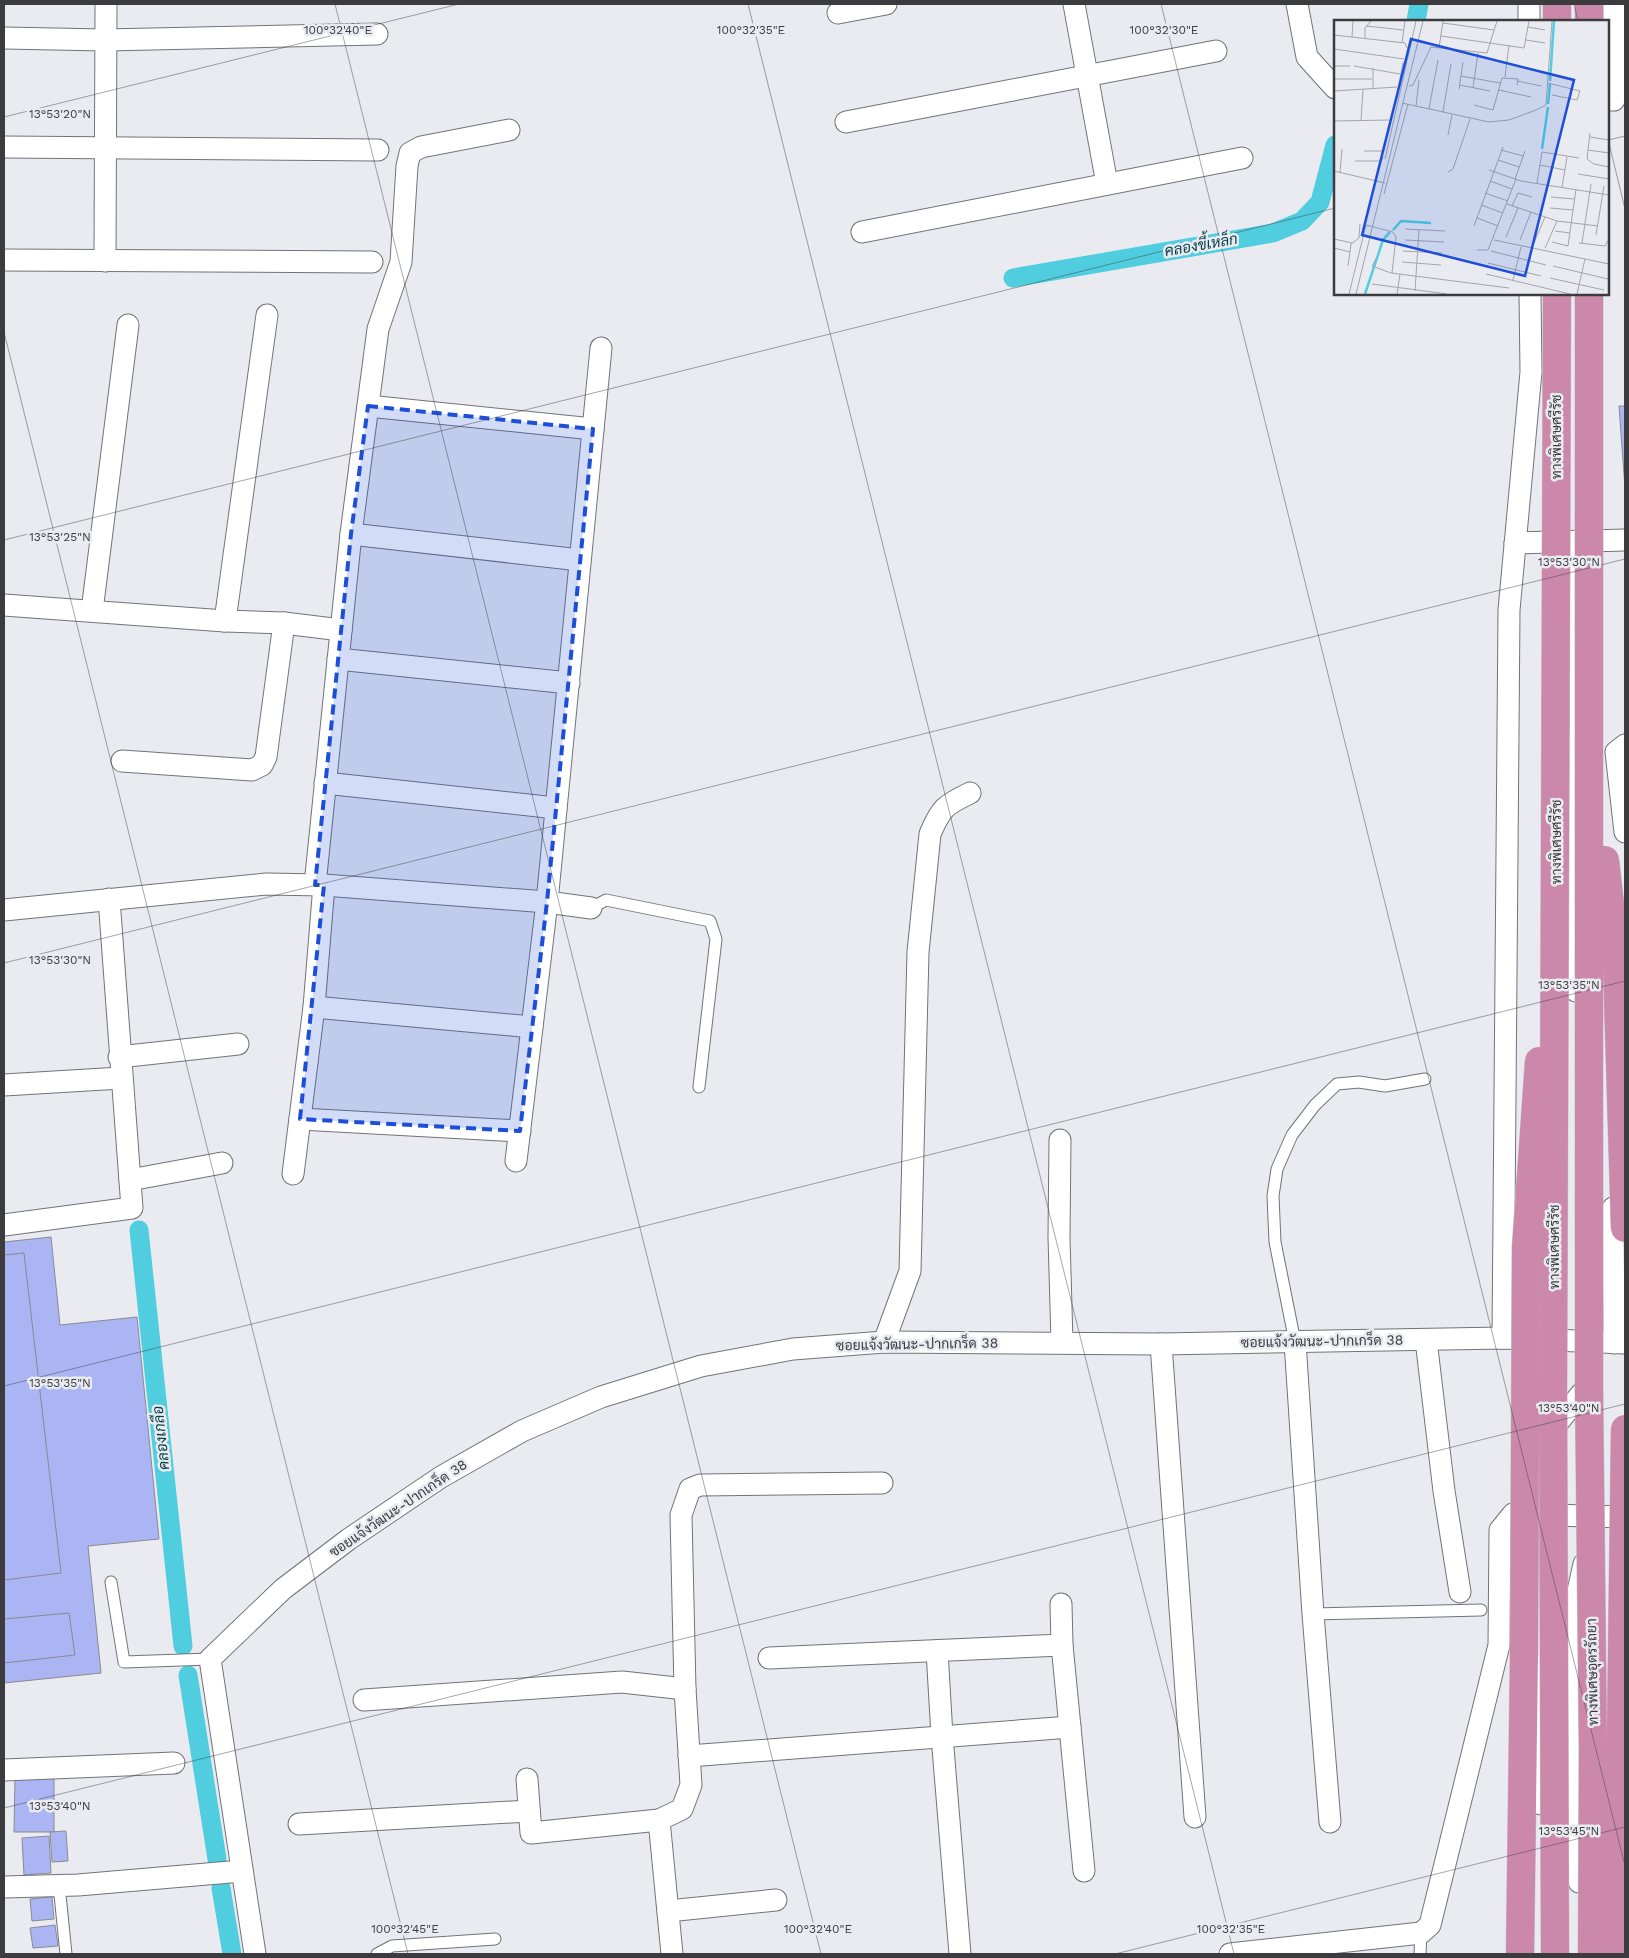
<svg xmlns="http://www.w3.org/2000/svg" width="1629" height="1958" viewBox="0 0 1629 1958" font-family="'Work Sans',Sarabun,sans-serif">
  <rect width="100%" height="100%" fill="#e9ebf1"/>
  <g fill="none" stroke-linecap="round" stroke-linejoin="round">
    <!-- canal -->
    <g stroke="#50cdde" stroke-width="19">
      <path d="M1416,21L1419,4"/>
      <path d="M1013,278L1273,233L1302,221L1320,202L1335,145"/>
      <path d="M139,1230L183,1646"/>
      <path d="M188,1675L217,1859"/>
      <path d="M221,1888L232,1954"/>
    </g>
  </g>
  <!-- building -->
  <g fill="#abb5f3" stroke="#898a90">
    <path d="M1619,406H1625V488Z"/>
    <path d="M51,1237L60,1325L137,1317L159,1539L88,1546L101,1673L4,1683V1242Z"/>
    <path d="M24,1253L61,1573L4,1580V1255Z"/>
    <path d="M69,1613L75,1655L4,1663V1619Z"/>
    <path d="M15,1776H54V1832H14Z"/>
    <path d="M66,1831L68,1861L52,1862L50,1832Z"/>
    <path d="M49,1836L51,1873L24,1875L22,1838Z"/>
    <path d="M52,1897L54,1919L32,1921L30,1899Z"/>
    <path d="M55,1925L58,1946L33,1948L30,1928Z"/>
  </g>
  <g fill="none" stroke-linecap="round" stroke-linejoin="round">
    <!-- service casing -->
    <g stroke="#727378" stroke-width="13">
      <g id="service">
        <path d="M591,908L606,900L710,921L716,939L699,1087"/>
        <path d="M1295,1342L1275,1242L1273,1196L1277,1169L1292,1135L1315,1105L1337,1084L1359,1082L1385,1086L1425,1079"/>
        <path d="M111,1582L124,1662L210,1659"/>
        <path d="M1313,1614L1481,1610"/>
        <path d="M59,1885L66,1954"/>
        <path d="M377,1954L392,1946L495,1939"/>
        <path d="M1420,1954L1421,1933"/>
      </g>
    </g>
    <!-- minor casing -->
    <g stroke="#727378" stroke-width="23">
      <g id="minor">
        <path d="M1074,4L1107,184"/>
        <path d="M1297,4L1307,57L1335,88"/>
        <path d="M838,13L886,4"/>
        <path d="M1529,21V4"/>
        <path d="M4,38L105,40L377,34"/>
        <path d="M1608,100H1614V4"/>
        <path d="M846,122L1216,51"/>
        <path d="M4,147L378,150"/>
        <path d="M862,232L1242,158"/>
        <path d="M4,260L372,262"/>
        <path d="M105,261L106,4"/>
        <path d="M368,406L593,429"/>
        <path d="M351,534L580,560"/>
        <path d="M1515,543L1625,540"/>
        <path d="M1574,552L1576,991"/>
        <path d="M4,605L225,621L284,623L341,630"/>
        <path d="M92,611L128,325"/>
        <path d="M225,621L267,315"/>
        <path d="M338,659L569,683"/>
        <path d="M1625,745L1616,752L1625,832"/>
        <path d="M122,761L252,770L262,765L266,757L284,623"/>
        <path d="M325,783L556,808"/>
        <path d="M315,885L351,534L378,329L401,262L407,166L410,153L421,147L509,130"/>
        <path d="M4,910L266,884L324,885L547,902L591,908"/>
        <path d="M314,1007L532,1027"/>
        <path d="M119,1057L238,1044"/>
        <path d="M4,1085L121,1078"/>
        <path d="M300,1119L520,1131"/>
        <path d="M1060,1140L1059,1237L1062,1342"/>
        <path d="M516,1161L547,902L601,348"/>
        <path d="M293,1174L314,1007L324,885"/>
        <path d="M130,1180L222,1163"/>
        <path d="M1613,1208L1614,1343"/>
        <path d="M4,1225L132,1208L109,899"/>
        <path d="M1503,1338L1509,610L1531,372L1530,294"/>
        <path d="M1426,1340L1444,1491L1460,1592"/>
        <path d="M884,1342L910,1271L918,952L930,834C941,808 945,805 970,793"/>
        <path d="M1295,1342L1313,1614L1330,1822"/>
        <path d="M1161,1344L1195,1817"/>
        <path d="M1536,1512L1537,1488L1556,1425L1581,1394"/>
        <path d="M1537,1587L1541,1804"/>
        <path d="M1061,1604L1062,1645L1084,1871"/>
        <path d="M937,1651L942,1736L960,1954"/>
        <path d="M769,1658L1062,1645"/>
        <path d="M364,1700L622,1682L685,1689"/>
        <path d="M689,1756L1070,1727"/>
        <path d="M4,1770L174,1763"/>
        <path d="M527,1779L531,1833L659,1820L682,1809L691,1785L685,1689L681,1515L690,1489L700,1485L882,1483"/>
        <path d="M659,1820L672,1954"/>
        <path d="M299,1824L529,1811"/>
        <path d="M1579,1882L1577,1595L1584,1564"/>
        <path d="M4,1887L78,1885L242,1871"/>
        <path d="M668,1911L776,1900"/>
        <path d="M255,1954L210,1659L283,1589L349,1539L441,1477L522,1431L601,1397L701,1366L793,1349L884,1342L1161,1344L1503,1338L1625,1343"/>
        <path d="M1230,1954L1421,1933L1430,1925L1499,1645L1500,1530L1513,1514L1625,1517"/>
      </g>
    </g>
    <!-- motorway casing -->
    <g stroke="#c8c8c9" stroke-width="29">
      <g id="motorway">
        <path d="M1557,4V21"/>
        <path d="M1589,4V21"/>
        <path d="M1520,1954L1524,1656"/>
      </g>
    </g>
    <!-- service -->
    <use href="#service" stroke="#fff" stroke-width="11"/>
    <!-- minor -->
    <use href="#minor" stroke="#fff" stroke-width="21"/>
    <!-- motorway -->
    <use href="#motorway" stroke="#cc88ab" stroke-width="28"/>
    <!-- motorway-bridge casing -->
    <g stroke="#c8c8c9" stroke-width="29" stroke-linecap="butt">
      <g id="motorway-bridge">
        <path d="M1589,294V1390L1593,1751L1592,1954"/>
        <path d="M1605,860L1617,966L1625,1228"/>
        <path d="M1524,1656L1526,1248L1539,1061"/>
        <path d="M1555,1954L1553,1390L1557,294"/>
        <path d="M1618,1954L1625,1429"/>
      </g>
    </g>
    <!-- motorway-bridge -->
    <use href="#motorway-bridge" stroke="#cc88ab" stroke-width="28"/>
  </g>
  <!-- marked area -->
  <path fill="#1d4ed8" fill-opacity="0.2" stroke="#1d4ed8" stroke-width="4" stroke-dasharray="10 6" stroke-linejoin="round" d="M368,406L593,429L547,902L520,1131L300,1119L324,885H315L351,534Z"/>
  <!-- ticks -->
  <path fill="none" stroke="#3c3c3f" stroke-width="1" stroke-opacity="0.45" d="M335,4L821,1954M748,4L1234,1954M1161,4L1625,1866M1574,4L1578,21M4,117L459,4M1608,139L1625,209M1608,140L1625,136M4,332L408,1954M4,540L1335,208M4,963L1625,559M4,1386L1625,981M4,1808L1625,1404M1115,1954L1625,1827"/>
  <g text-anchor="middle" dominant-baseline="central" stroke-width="5" stroke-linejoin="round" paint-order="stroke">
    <!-- street labels -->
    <g font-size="14" fill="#3c3c3f" stroke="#e9ebf1">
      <text transform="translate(1556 437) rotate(-90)">ทางพิเศษศรีรัช</text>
      <text transform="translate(1556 842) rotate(-90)">ทางพิเศษศรีรัช</text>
      <text transform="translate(1554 1247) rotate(-90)">ทางพิเศษศรีรัช</text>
      <text transform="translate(1322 1341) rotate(-1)">ซอยแจ้งวัฒนะ-ปากเกร็ด 38</text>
      <text transform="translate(917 1344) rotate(-1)">ซอยแจ้งวัฒนะ-ปากเกร็ด 38</text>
      <text transform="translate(398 1508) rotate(-34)">ซอยแจ้งวัฒนะ-ปากเกร็ด 38</text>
      <text transform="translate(1592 1672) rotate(-91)">ทางพิเศษอุดรรัถยา</text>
    </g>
    <!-- water labels -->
    <g font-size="15" font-style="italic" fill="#023e45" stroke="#e9ebf1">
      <text transform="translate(1201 245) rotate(-10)">คลองขี้เหล็ก</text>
      <text transform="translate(161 1438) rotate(-96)">คลองเกลือ</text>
    </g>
  </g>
  <!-- overview -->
  <g transform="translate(1334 20)">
    <rect width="275" height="275" fill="#e9ebf1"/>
    <path fill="none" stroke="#50cdde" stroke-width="2.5" d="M216,61L220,1M214,84L216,64M208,129L214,87M59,210L67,201L97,203M31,274L49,220L56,212"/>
    <path fill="none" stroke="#a4a5aa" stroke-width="1" d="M109,3L160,10M32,6L69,10M194,7L211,10M0,15L71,23L73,28M107,16L190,28L195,1M18,17L19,1M31,18V8L37,1M192,20L211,23M68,23L71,1M105,28L109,1M0,29L70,39M0,46H16M20,46L66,54M39,48V69M127,56L166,63M171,57L175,25M0,59H38M183,61L207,66M214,63L246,71L243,80L218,75M126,65L156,71M75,66L79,65L97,27L153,33L163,1M139,67L144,33M125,69L129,42M165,70L197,77M0,71L63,67M62,81L69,42M68,83L155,102L175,100L202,90L212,85L218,1M140,85L159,90L168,58L184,59L183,65M82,86L85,60M95,89L104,40M109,92L117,44M27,100L29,70M0,101L56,100M256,113L253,139L260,144L275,147M114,115L118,95M256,117L275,120M50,130L55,107M167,130L189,136M254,130L275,133M30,131H50M51,139L82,1M164,140L185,147M21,141H47L49,137M206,145L231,150M155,150L187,161L275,175M0,151L51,163M114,152L119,149L136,99M6,153L8,129M244,154L275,159M181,159L191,131M156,161L178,169M203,163L208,132L245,138M228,167L233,137M151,173L174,181M50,174L74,84M217,177L240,179M173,184L223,201L264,206M147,185L169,193M178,186L184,173L198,177M216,188L239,190M143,198L164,206M140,206L169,127M71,209L111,211M221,211L236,213M262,215L270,166M172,217L184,188M0,219L18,223M71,220L110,222M160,220L275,244M186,220L197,192M218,222L234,226L242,169M200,223L211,197M245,223L271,226L275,219M248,223L257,164M0,228L16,232M211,228L223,201M143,230H154L182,159M69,231L108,233M157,231L212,245M42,239L38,246L57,253L175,268M68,242L107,245M154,243L207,256M14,246L17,224L25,218L26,204M219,246L274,259M152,254L236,274M216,258L270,270M179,260L187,227M38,264L113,274M81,271L85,210M15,274L32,205L59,212L62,217L58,253M22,274L89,1M63,274L66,254M243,274L251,239"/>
    <path fill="#1d4ed8" fill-opacity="0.15" stroke="#1d4ed8" stroke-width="2.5" d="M77,19L240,60L191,256L28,215Z"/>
    <rect width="275" height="275" fill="none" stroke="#3c3c3f" stroke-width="2.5"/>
  </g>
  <g font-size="12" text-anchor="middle" fill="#3c3c3f" stroke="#e9ebf1" stroke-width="5" stroke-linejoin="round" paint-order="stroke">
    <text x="1164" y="34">100°32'30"E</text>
    <text x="338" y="34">100°32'40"E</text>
    <text x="751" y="34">100°32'35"E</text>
    <text x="60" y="118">13°53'20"N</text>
    <text x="60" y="541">13°53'25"N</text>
    <text x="1569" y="566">13°53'30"N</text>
    <text x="60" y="964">13°53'30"N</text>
    <text x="1569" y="989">13°53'35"N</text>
    <text x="60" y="1387">13°53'35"N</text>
    <text x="1569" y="1412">13°53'40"N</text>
    <text x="60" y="1810">13°53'40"N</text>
    <text x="1569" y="1835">13°53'45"N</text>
    <text x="405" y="1933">100°32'45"E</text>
    <text x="818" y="1933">100°32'40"E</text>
    <text x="1231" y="1933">100°32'35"E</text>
  </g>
  <!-- border -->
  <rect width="1629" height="1958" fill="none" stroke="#3c3c3f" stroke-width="10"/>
</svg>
